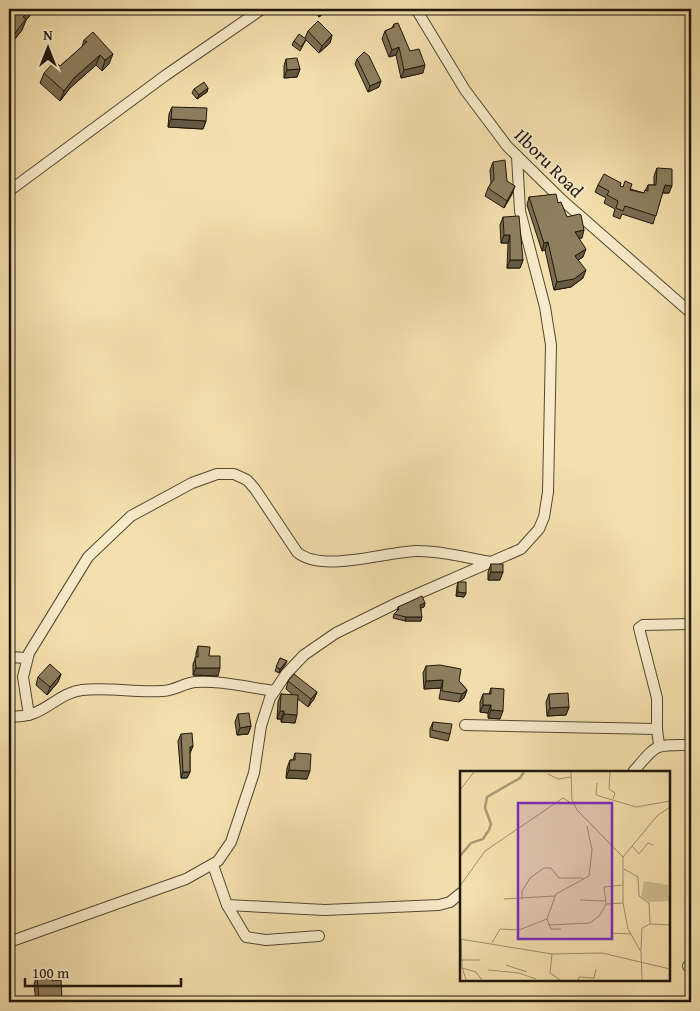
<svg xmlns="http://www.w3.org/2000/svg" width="700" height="1011" viewBox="0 0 700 1011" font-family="'Gentium Book Plus',serif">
  <rect width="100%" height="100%" fill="#f4e0ae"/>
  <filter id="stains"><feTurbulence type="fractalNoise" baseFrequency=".004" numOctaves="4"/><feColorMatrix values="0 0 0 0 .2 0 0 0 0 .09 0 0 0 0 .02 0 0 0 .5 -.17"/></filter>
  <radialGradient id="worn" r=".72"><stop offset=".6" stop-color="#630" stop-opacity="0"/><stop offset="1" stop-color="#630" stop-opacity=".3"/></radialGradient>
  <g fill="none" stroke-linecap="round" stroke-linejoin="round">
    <!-- minor casing -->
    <g stroke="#544833" stroke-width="12">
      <g id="minor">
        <path d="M416,9L465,90L507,146L562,200L691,313"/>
        <path d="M9,191L166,75L262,9"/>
        <path d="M9,657L27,658"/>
        <path d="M29,715L23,677L29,653L88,557L131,516L192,483L217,474H234L247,480L255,489L297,552C322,574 387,551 418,551C443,551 468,558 491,562"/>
        <path d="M9,716C44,720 55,693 82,690C109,687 136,693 162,691C174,691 184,683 195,682C221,680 250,688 275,691"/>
        <path d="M465,725L657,729"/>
        <path d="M659,745L657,729V698L639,628L643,625L691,624"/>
        <path d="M633,772C658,743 653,745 691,745"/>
        <path d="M213,865L227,905L246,937L266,940L319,936"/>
        <path d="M227,905L325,910L439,905L450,902L461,893"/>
        <path d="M9,942L186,879L218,861L231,842L254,773L261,726L270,698L286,674L304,655L336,633L399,602L521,549L539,529L544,517L548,492L551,345L545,307L520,211L517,156"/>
        <path d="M688,966H691"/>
      </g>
    </g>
    <!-- minor -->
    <use href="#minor" stroke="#f8ebca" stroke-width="10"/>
  </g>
  <!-- wall -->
  <g fill="#7a6d52" stroke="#1f160a">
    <path d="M12,9H36L26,20L22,30L11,44L9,42V13Z"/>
    <path d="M313,9H328L327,11L319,17Z"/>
    <path d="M394,24L410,51L423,73L401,78L396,55L389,57L382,39L385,31L392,28Z"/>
    <path d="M308,31L332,35L330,43L319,53L306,40L300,51L292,45L294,41L305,38Z"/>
    <path d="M84,40L109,64L102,71L96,65L70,88L60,101L40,83L44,73L60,66L82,47Z"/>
    <path d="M286,59L300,69L297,77L284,78V66Z"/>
    <path d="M357,59L379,87L368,92L355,64Z"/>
    <path d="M208,88L207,92L197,99L192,93L194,89Z"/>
    <path d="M172,107L206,121L203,129L168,127L169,114Z"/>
    <path d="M493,162L507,181L512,194L504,208L485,196L488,188L491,183L490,170Z"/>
    <path d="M657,168L669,193H662L653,224L622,214L620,219L613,216L615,209L604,203L606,198L595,192L598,185L620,186L644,193L648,185H654V176Z"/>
    <path d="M529,197L558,203L567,217L582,238H579L583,257L578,260L583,278L571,287L554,290L545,250L542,251L527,205Z"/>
    <path d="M503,217L523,260L520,268H507L508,243H501L500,225Z"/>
    <path d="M491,564L500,580H488V572Z"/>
    <path d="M458,582L466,593L464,597L456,596L457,586Z"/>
    <path d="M425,603L424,607L421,608V621H405L393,618L394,614L397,611L398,607Z"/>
    <path d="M198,646L209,656L218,676L193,675V664L196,657V653Z"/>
    <path d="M280,658L287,661L285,665L279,673L275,671Z"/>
    <path d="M426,666L459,681L467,690L464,698L459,702L439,699L441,688L424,689L423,673Z"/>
    <path d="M61,674L58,682L47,695L36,685L38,677Z"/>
    <path d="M288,681L317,692L314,699L308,707L298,699L295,723L281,722V719H277L278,702L281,694L293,695L286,689Z"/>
    <path d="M491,688L500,719L488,718V713L480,712V702L483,694H489Z"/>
    <path d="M549,694L569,707L566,715L547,716L546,702Z"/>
    <path d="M238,714L251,726L248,734L237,735L235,722Z"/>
    <path d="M433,722L450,734L448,741L430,737V729Z"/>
    <path d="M181,734L193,746L190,753V772L187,778H181L178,741Z"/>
    <path d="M295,753L307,779L286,778L287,768L290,760H293Z"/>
    <path d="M37,976L52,981L61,1002H36L34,984Z"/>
  </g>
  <!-- shaded-wall -->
  <g fill="#635942" stroke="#1f160a">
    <path d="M30,9H36L26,20L22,30L11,44L15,33L23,17Z"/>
    <path d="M322,9H328L327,11L319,17Z"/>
    <path d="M332,35L330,43L319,53L322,46Z"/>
    <path d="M399,47L396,55L389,57L392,50Z"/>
    <path d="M113,54L109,64L102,71L105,60Z"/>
    <path d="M100,55L96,65L70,88L60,101L64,91L74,78Z"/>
    <path d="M425,65L423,73L401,78L404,70Z"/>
    <path d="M300,69L297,77L284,78L287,70Z"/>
    <path d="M381,81L379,87L368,92L370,86Z"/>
    <path d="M208,88L207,92L197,99L199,95Z"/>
    <path d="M171,119L206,121L203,129L168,127Z"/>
    <path d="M665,185L672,186L669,193H662Z"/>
    <path d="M515,186L512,194L504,208L507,201Z"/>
    <path d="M584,230L582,238L573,239L575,232Z"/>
    <path d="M504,235H510L508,243H501Z"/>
    <path d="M548,242L545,250L542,251L544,243Z"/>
    <path d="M586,249L583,257L572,264L575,256Z"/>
    <path d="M510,260H523L520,268H507Z"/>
    <path d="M586,270L583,278L571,287L554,290L557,282Z"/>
    <path d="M491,572H503L500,580H488Z"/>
    <path d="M458,592L466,593L464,597L456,596Z"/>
    <path d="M425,603L424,607L418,609L420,605Z"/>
    <path d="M406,617H422L421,621H405Z"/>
    <path d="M287,661L285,665L279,673L280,669Z"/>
    <path d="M196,668H220L218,676L193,675Z"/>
    <path d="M61,674L58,682L47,695L50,687Z"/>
    <path d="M443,680L441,688L424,689L426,681Z"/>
    <path d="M467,690L464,698L459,702L462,694Z"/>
    <path d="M317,692L314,699L308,707L311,699Z"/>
    <path d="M483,705H491L488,713L480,712Z"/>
    <path d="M569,707L566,715L547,716L550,708Z"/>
    <path d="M491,710L503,711L500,719L488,718Z"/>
    <path d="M280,711H284L281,719H277Z"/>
    <path d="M284,714L297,715L295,723L281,722Z"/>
    <path d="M251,726L248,734L237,735L240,728Z"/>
    <path d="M193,746L190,753H187L190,747Z"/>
    <path d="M289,770L310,771L307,779L286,778Z"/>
    <path d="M183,772H190L187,778H181Z"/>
  </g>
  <!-- building -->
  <g fill="#8e7f5f" stroke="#1f160a">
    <path d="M12,9H30L23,17L26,19L15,33L12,30L9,34V13Z"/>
    <path d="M318,21L332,35L322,46L308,31Z"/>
    <path d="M398,23L410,51L419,49L425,65L404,70L399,47L392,50L385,31L394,27V24Z"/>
    <path d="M93,32L113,54L105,60L100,55L74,78L64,91L44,73L55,61L60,66L87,42L84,40Z"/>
    <path d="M299,34L306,39L301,47L294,41Z"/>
    <path d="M364,52L369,56L381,81L370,86L357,59Z"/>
    <path d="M297,58L300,69L287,70L286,59Z"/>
    <path d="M204,82L208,88L199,95L194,89Z"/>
    <path d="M172,107L207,108L206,121L171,119Z"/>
    <path d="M505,160L507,181L515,186L507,201L488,188L494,179L493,162Z"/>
    <path d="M657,168L672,169V186L665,185L656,216L625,206L623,211L616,208L618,201L607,195L609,191L598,185L604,174L621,183L620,186L623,187L625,181L632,184L630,190L644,193L645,190L648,191V185H656Z"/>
    <path d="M556,194L558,203L561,202L567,217L579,214L581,215L584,230L575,232L586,249L575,256L586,270L574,279L557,282L548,242L544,243L529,197Z"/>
    <path d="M519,216L523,260H510V235H504L503,217Z"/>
    <rect x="491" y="564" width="12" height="8"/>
    <path d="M458,582H466V593L458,592Z"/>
    <path d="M422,596L425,603L420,605L422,617H406L394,614L399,609L398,607Z"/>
    <path d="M198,646L210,647L209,656H220V668H196L195,657H198Z"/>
    <path d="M280,658L287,661L280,669L276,667Z"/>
    <path d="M50,664L61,674L50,687L38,677Z"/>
    <path d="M440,665L461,669L459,681L467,690L462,694L442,691L443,680L426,681V666Z"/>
    <path d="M294,674L317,692L311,699L288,681Z"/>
    <path d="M491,688L504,689L503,711L491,710V705H483V694H491Z"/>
    <path d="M568,693L569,707L550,708L549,694Z"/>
    <path d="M281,694L298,695L297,715L284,714V711H280Z"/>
    <path d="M249,713L251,726L240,728L238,714Z"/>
    <path d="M433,722L452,724L450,734L432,730Z"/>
    <path d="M192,733L193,746L190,747V772H183L181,734Z"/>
    <path d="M295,753L311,754L310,771L289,770L290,760H295Z"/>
    <path d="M52,975V981L61,980L62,999H60V1002H41L42,1000L39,1001L37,976Z"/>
  </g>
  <g text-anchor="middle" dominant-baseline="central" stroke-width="4" stroke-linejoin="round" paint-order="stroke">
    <!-- street labels -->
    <g font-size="18" fill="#1f160a" stroke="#f8ebca">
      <text transform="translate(549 163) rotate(45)">Ilboru Road</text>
    </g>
  </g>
  <!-- overview -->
  <g transform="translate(460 771)">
    <rect width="210" height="210" fill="#f4e0ae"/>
    <path d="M184,110L208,114L209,130L190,131L181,126Z" fill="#d0be92"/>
    <path fill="none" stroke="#ac9b76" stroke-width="2.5" d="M0,85L11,72L23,68L29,59L31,53L25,37L27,26L60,7L64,1"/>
    <path fill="none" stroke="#9f8f6c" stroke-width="1" d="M111,1L112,29L117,39L163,86V132L168,158L181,181L182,209M150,1L149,18L155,22L153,28M88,3L98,8L111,6M137,12L136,24L176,36L210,30M0,19L14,1M172,75L179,83L188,72L193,74M163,86L197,45L210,36M164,98L178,106L179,125L189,132L190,153L210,154M0,115L25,80L103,27L113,33M44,128L95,125M62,128V120L70,107L84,97H91L99,107H123M120,129L146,130M146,132L144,116L163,114M87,148L91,158H101M88,154L130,152L140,144L146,133L163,132M150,162L171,163M0,168L92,183L142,182L210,198M1,169L2,196L6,209M32,172L40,158L59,159L87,148L96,123L129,105L132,79L127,55M181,179L182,157L190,153M92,183L90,202L100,209M1,189H20M46,194L67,201M2,197L16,201L22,209M28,199L59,202L76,208M118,209L119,206L134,207L136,198"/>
    <path fill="#7b2cbf" fill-opacity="0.15" stroke="#7b2cbf" stroke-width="2.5" d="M58,32H152V168H58Z"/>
    <rect width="210" height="210" fill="none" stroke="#1f160a" stroke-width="2.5"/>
  </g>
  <!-- margin -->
  <rect width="700" height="1011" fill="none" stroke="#f4e0ae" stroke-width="30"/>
  <rect x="10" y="10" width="680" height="991" fill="none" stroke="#1f160a" stroke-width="2.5"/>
  <rect x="15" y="15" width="670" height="981" fill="none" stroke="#1f160a"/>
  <!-- north arrow -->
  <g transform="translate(48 48)" stroke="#f8ebca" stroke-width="4" paint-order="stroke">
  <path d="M0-4L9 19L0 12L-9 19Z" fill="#1f160a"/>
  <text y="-8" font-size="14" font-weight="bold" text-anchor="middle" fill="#1f160a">N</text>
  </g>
  <!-- scale -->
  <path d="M25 978v8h156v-8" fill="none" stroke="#1f160a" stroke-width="2.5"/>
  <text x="32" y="978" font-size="15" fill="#1f160a" stroke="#f8ebca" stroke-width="4" paint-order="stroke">100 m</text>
  <rect width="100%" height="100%" filter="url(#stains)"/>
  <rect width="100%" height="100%" fill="url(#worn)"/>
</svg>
